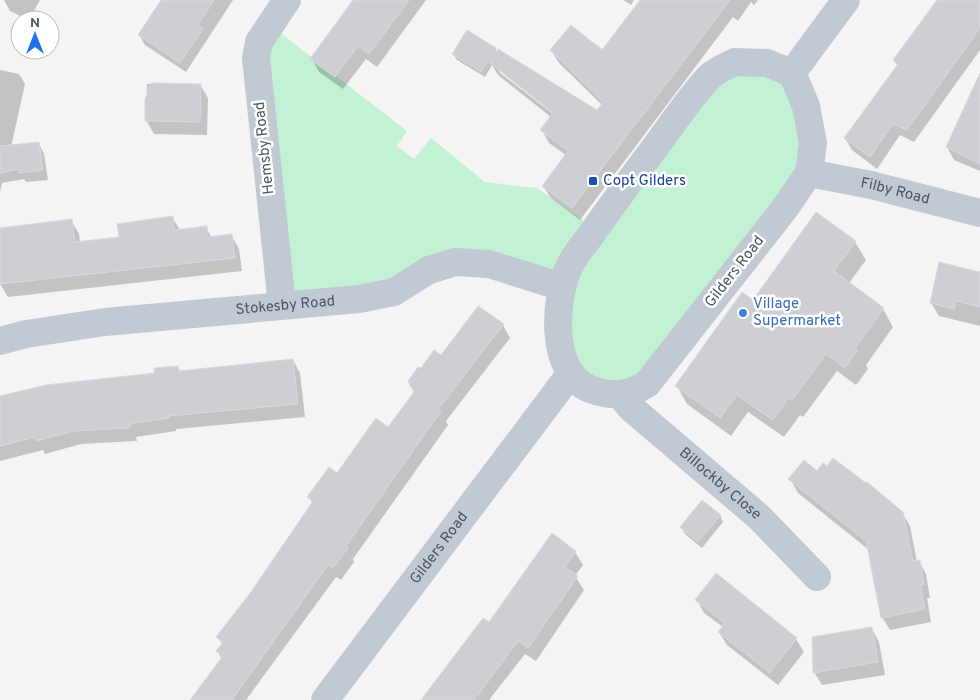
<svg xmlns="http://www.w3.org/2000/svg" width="980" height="700" viewBox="0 0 980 700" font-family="Overpass,sans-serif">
  <rect width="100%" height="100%" fill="#f5f3f3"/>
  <!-- green -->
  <path fill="#c3f1d5" d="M269,24L407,131L397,146L414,159L431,138L485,182L537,188L595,229L710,76L792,73L809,173L634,392L571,373L561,287L429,270L282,305L257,77Z"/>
  <!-- shadow -->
  <g fill="#0003" fill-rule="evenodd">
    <path d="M4,0H40L29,20L10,11Z"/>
    <path d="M162,0H233L186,72L145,45L139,35Z"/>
    <path d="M355,0H426L377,67L366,59L343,89L319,72L312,59Z"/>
    <path d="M623,0H634L631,5Z"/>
    <path d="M668,0H758L754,5L751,2L738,21L733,17L580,220L551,198L543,186L566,155L549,143L542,130L551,117L498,75L492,65L485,77L457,60L453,54L495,49L497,53L597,111L602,105L559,63L551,50L571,26L621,63ZM499,68L559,115L557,117L499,72Z"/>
    <path d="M940,0H980V50L914,142L900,135L877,169L852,150L845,138L898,66L894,61Z"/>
    <path d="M0,70L19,74L25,84L11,147L39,144L44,154L48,180L26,182L24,179L2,183L0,192Z"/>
    <path d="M980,76V171L954,160L947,147Z"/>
    <path d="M147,84L200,85L208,98L207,135L154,134L146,120Z"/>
    <path d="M172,217L180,230L206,228L212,238L231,235L239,249L242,271L8,297L0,284V229L71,220L79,234L80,242L120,238Z"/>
    <path d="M855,242L866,260L849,283L883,309L893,327L866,365L868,369L856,385L837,371L803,417L800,415L784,437L748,412L731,436L687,404L677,386L753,302Z"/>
    <path d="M980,273V326L939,316L931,303Z"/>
    <path d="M503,325L510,338L446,421L448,425L353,559L354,562L341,580L336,577L246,700H192L222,659L217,651L222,644L218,637L252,592L313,504L309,497L389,429L416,392L421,370Z"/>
    <path d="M293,360L300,373L305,417L176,429V431L136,437L137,441L81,444L45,454L43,450L0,461V398L156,374L177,367L180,372Z"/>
    <path d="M817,473L902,513L910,526L917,562L919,561L926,574L930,598H927L931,622L890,630L882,617L869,550L798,493L790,479Z"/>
    <path d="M720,515L723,522L702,548L685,534L681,527Z"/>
    <path d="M575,552L583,565L575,576L584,590L536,661L525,654L489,700H429Z"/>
    <path d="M716,575L796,639L804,652L778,685L727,645L719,632L723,627L704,613L697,600Z"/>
    <path d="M872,629L879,642L885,675L822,685L814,672Z"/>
  </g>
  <!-- building -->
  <g fill="#cdcfd5" stroke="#d7d9de">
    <path d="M161,0H214L198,25L203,29L180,63L138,35Z"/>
    <path d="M353,0H409L369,54L358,46L335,77L310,59Z"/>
    <path d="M640,0H730L572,208L542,186L568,151L540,130L553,113L489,62L498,49L597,110L603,102L550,50L571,25L602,50Z"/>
    <path d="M937,0H980V28L907,130L893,124L870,157L844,138L898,64L893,60Z"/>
    <path d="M467,30L496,48L481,72L452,54Z"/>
    <path d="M980,73V164L946,147Z"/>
    <path d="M151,83L201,84L200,122L145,121V100Z"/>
    <path d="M39,142L43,170L19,173V169L0,173V146Z"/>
    <path d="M816,212L856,241L834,271L884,308L855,348L858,350L845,368L826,354L792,400L789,397L773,420L737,395L720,418L675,386L742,292L753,300Z"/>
    <path d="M173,216L174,230L207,226L208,237L232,234L235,258L0,284V228L72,219L75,242L119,237L117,224Z"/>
    <path d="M939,262L980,272V307L956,301L954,309L930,303Z"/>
    <path d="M478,306L504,324L438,409L441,411L346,546L348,548L333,568L328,565L232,700H190L223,656L216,651L223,642L216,637L251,592L313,501L307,497L329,467L337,473L376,418L388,427L414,392L408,381L418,367L421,368L434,350L441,355Z"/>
    <path d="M293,359L298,404L169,416V418L130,424V428L74,431L36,441L35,437L0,446V396L46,385L155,373L154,368L178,366L179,371Z"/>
    <path d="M833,458L866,483L867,482L903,512L913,561L920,560L924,585H920L925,609L881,618L866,541L788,479L804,460L817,471L823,463L827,466Z"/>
    <path d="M702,500L721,515L698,542L680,527Z"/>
    <path d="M552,533L576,551L565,567L578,576L528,648L518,641L474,700H421L483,618L489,622Z"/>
    <path d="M716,573L797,638L770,673L718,632L725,623L695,600Z"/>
    <path d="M872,627L878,662L813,673L812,637Z"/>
  </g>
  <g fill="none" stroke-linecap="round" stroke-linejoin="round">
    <!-- street -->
    <g stroke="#c1cad2" stroke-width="28">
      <path d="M735,62L767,63L792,73L806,106L813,143L809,173L785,208L647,384C628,396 611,397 590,389C548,372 554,295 571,263C577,252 586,242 593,232C610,208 627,185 644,162C666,134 685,103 709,77C715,71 727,66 735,62Z"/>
      <path d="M792,73L846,0"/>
      <path id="s1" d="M809,173L871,185L980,213"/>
      <path d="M282,305L256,58L259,42L287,0"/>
      <path id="s2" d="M0,341L26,334L105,322L359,299L394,292L429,270L455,262L489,264L562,287"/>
      <path id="s3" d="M620,395L631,408L759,517L817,577"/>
      <path id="s4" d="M325,700L571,373"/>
    </g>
  </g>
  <!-- markers -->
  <rect fill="#1a4fb4" stroke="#fff" stroke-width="2" x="588" y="176" width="10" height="10" rx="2.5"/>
  <circle fill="#3f7fe0" stroke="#fff" stroke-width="2" cx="743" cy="313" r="5"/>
  <g text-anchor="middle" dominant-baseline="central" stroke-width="5" stroke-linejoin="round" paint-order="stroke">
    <!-- street labels -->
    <g font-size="15" fill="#4a5661" stroke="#fff">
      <text transform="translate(265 148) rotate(-96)">Hemsby Road</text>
      <text stroke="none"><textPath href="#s1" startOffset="88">Filby Road</textPath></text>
      <text transform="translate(735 272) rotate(-52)">Gilders Road</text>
      <text stroke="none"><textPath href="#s2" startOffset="288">Stokesby Road</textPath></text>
      <text stroke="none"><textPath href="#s3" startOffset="134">Billockby Close</textPath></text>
      <text stroke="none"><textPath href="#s4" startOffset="190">Gilders Road</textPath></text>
    </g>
    <!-- transit labels -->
    <g font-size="15" fill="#164399" stroke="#fff" text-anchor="start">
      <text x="603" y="181">Copt Gilders</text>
    </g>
    <!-- shop labels -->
    <g font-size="15" fill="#366cbe" stroke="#fff" text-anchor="start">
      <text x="753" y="304">Village<tspan x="753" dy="17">Supermarket</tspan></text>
    </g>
  </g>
  <!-- north arrow -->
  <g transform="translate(35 35)"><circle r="24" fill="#ffffff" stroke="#b7bbc0"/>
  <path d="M0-4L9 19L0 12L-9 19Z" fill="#1a73e8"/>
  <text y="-8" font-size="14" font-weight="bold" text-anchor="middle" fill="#4a5661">N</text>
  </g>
</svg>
